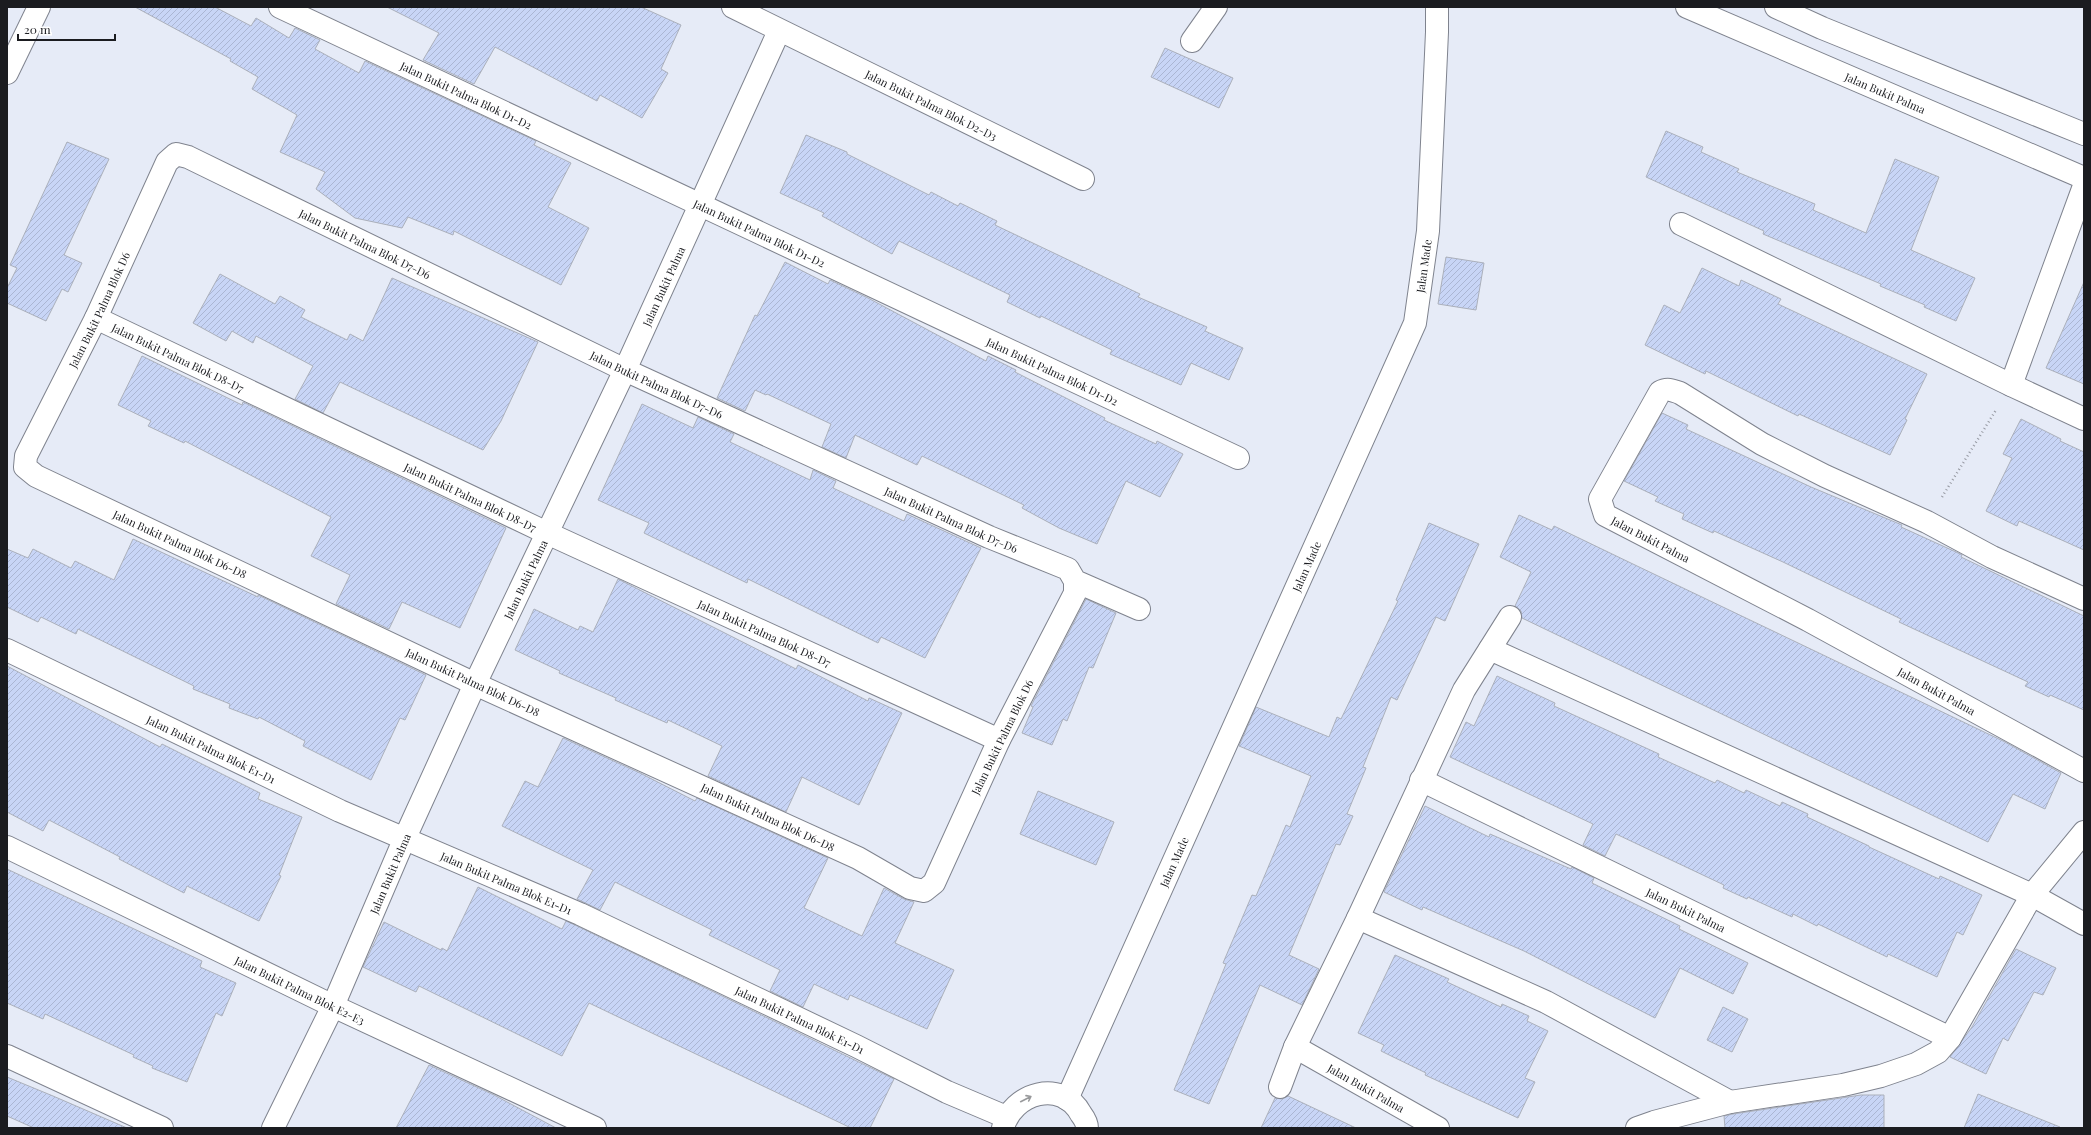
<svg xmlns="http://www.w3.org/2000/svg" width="2091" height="1135" viewBox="0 0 2091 1135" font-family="'Playfair Display',serif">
  <defs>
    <pattern id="building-hatch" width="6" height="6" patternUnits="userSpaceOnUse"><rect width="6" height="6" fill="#c8d5f6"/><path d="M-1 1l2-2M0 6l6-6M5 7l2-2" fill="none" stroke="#abb6d3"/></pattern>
  </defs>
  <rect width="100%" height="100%" fill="#e6ebf7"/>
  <!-- building -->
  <g fill="url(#building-hatch)" stroke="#abb0bb">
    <path d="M135,7H215L251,26L256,18L289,38L295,28L320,40L315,49L359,73L365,61L536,141L534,145L571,163L548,207L589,228L561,285L454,231L453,235L408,217L402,228L355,218L316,189L325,172L280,152L297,115L252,89L258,77L230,61L231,59Z"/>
    <path d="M387,7H641L681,25L661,69L668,73L642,118L600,95L597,101L495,47L474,84L423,60L439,33Z"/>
    <path d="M1165,48L1233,78L1219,108L1151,77Z"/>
    <path d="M1666,131L1703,147L1701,152L1739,169L1737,172L1815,204L1813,210L1866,233L1895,159L1939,177L1911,250L1975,278L1956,321L1924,307L1925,305L1880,286L1881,284L1763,234L1764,231L1646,177Z"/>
    <path d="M806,135L847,152V154L929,195L931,192L958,206L960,203L997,221L995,225L1140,294L1138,297L1207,327L1205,331L1243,348L1229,380L1191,363L1181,385L1110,354L1112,350L1041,316L1040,318L1007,302L1010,295L899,241L892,254L822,216L824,213L780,193Z"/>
    <path d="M67,142L109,159L64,255L82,263L68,292L62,289L46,321L7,303V288L17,268L10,265Z"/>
    <path d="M1446,257L1484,263L1476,310L1438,304Z"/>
    <path d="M785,262L828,284L830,280L868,298L986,361L988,356L1016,370L1015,372L1105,418L1104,420L1156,444L1157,441L1183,454L1160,497L1126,481L1097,544L1059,528L1022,508L1024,505L922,456L917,465L855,435L846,458L822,447L831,424L767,394L766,395L755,390L745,411L717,398L755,315L757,316Z"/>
    <path d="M1702,268L1739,286L1741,280L1781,299L1778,304L1927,374L1905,419L1907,420L1890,455L1799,414L1798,416L1706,371L1705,374L1645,345L1664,305L1680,313Z"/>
    <path d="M220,274L275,304L280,296L305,310L301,317L347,340L350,334L363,341L392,278L538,342L501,421L483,450L340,382L323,413L295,399L313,366L256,336L253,343L232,331L226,341L193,323Z"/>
    <path d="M2084,282V384L2046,368Z"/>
    <path d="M142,356L242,405L243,402L506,528L460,628L402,602L389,629L336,604L350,575L311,556L331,517L185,441L184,443L148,426L151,421L118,405Z"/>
    <path d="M642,404L693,428L698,417L734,434L730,442L810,480L813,470L836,481L833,488L904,521L907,514L981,548L925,658L881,637L878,643L748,579L747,583L644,533L649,523L598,500Z"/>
    <path d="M1662,413L1688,425L1686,429L1811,487L1902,525L1901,527L1956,552L1962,555L1961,557L2084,616V710L2050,695L2049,697L2025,686L2028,682L1899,622L1901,619L1783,562L1714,531L1713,533L1682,519L1684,514L1655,501L1658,497L1624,481Z"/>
    <path d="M2021,419L2061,439L2060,441L2084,452V550L2019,521L2017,526L1986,511L2012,458L2003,454Z"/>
    <path d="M1519,515L1552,530L1554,526L1635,565L2003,741L2061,773L2045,809L2013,794L1988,842L1522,618L1521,611L1515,606L1531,572L1500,557Z"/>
    <path d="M1429,523L1479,544L1445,621L1436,617L1397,700L1391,697L1363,767L1366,768L1347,814L1353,816L1340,845L1336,844L1289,955L1319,969L1302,1005L1260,985L1209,1104L1174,1090L1226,964L1223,963L1252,895L1256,896L1286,825L1290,827L1311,776L1239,746L1256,707L1329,737L1337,717L1341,719L1398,601L1396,600Z"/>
    <path d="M133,539L258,597V595L426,675L405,720L400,718L371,780L303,746L305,741L259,717L258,719L229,708L230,704L193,689L194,686L78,629L76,634L41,617L38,622L7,607V549L28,558L33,549L71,568L75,561L114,580Z"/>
    <path d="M618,579L796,669L798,665L868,701L869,698L902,713L859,805L802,777L786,812L708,776L722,746L668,720L667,723L615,700L616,698L559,673L560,671L515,650L534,609L578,630L580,626L593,632Z"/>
    <path d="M1086,599L1116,613L1093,668L1089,667L1067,721L1063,719L1052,745L1022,733L1033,707L1031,706Z"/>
    <path d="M7,666L160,747L162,744L260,793L258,799L302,817L279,875L281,876L259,921L187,886L184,893L119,859L120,857L49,820L43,831L7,812Z"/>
    <path d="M1497,676L1555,703L1554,706L1659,754L1658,757L1715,783L1717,780L1744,793L1746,790L1780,806L1782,802L1808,814L1807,817L1869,846V847L1939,879L1940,876L1982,895L1963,935L1957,932L1937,977L1888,954L1887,957L1818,924L1817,926L1793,914L1792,917L1748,897L1747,899L1723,888L1724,885L1616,834L1605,856L1583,845L1593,824L1450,757L1466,722L1474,726Z"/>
    <path d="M563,738L640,773L695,801L697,798L828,858L804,908L862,936L884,888L904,899L914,902L895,943L954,970L927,1029L850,995L848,1000L814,984L803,1007L770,991L780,970L709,935L712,930L615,882L600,910L577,899L593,870L502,826L525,781L538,787Z"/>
    <path d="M1038,791L1114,822L1096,865L1020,834Z"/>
    <path d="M1425,806L1489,837L1490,834L1571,869L1572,867L1594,878L1592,883L1680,926L1679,929L1748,963L1733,994L1680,968L1655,1018L1524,951L1423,907L1422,910L1384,892Z"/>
    <path d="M7,869L202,961L200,967L236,983L222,1016L216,1013L187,1082L152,1068L153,1066L133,1057L134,1055L45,1014L43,1019L7,1003Z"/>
    <path d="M478,887L562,929L566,921L575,925L894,1079L870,1128H851L589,1003L562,1056L419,986L416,992L363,967L384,922L441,950L442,948L447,951Z"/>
    <path d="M2016,949L2056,968L2043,995L2034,992L2008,1041L2003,1038L1986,1074L1950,1057L1972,1027Z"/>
    <path d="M1395,955L1449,979L1447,982L1501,1007L1502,1004L1529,1016L1527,1021L1548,1031L1525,1078L1535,1082L1518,1118L1425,1075L1426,1073L1381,1051L1384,1045L1358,1033Z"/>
    <path d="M1723,1007L1748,1019L1732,1052L1707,1040Z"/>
    <path d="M429,1065L494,1095L556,1128H396Z"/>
    <path d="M7,1077L53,1096L127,1128H34L7,1116Z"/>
    <path d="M1978,1094L2060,1127V1128H1964Z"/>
    <path d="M1861,1095H1884V1128H1725L1724,1116L1733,1114Z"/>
    <path d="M1288,1096L1356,1128H1261L1275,1098L1282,1099Z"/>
  </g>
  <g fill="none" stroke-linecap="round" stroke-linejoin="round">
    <!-- minor casing -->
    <g stroke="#7f838e" stroke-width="24">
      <g id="minor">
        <path id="s1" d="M280,7L1238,458"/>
        <path id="s2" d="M733,7L1083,179"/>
        <path id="s3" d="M1687,7L2084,178"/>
        <path d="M1776,7L1822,28L2084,134"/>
        <path d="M1192,41L1216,7"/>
        <path d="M7,73L39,7"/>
        <path d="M1681,224L2011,385L2084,419"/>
        <path id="s4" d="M96,318L547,533L999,740"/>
        <path d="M2011,385L2084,186"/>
        <path id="s5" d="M1075,581V593L999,740L934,883L924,891L910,888L858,858L475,684L36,476L25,467L26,456L96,318L167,162L176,154L188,157L625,370L989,537L1068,569L1075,581L1139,609"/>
        <path id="s6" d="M2084,599L1992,557L1927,522L1825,476L1762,444L1680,393C1672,390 1667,388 1660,392L1600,499L1605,515L1808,620L2084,771"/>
        <path d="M1490,649L2032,895L2084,924"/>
        <path id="s7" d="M7,650L340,811L580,914L856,1046L947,1092L1006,1117"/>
        <path id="s8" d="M1421,780L1950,1038"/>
        <path id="s9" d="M7,847L333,1006L595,1128"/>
        <path d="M1358,918L1546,1002L1730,1102"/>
        <path id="s10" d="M1295,1047L1438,1128"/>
        <path d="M7,1056L162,1128"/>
        <path d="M1280,1087L1295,1047L1358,918L1464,690L1510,617"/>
        <path id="s11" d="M273,1128L333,1006L404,840L475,684L625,370L779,31"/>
        <path d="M1637,1128L1654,1122L1730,1102L1843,1085L1881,1076L1916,1064L1938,1052L1950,1038L2032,895L2084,832"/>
      </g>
    </g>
    <!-- tertiary casing -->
    <g stroke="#7f838e" stroke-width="24">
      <g id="tertiary">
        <path id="s12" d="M1067,1099L1415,323L1428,231L1437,32V7"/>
        <path d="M1003,1128C1012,1093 1062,1078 1081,1114C1084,1118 1087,1123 1087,1128"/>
      </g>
    </g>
    <!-- path -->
    <path stroke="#979aa3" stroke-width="2.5" stroke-dasharray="1 3" stroke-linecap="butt" d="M1942,497L1996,410"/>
    <!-- minor -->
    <use href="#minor" stroke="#fff" stroke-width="22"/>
    <!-- tertiary -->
    <use href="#tertiary" stroke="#fff" stroke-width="22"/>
  </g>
  <!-- one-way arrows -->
  <defs><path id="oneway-shaft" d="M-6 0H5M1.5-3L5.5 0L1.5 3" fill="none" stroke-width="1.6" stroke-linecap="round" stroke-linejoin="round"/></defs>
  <use stroke="#98999b" href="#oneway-shaft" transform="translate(1026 1099) rotate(-27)"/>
  <g text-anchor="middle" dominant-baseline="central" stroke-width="3.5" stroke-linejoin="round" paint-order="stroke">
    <!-- street labels -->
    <g font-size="11" fill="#1b1c20" stroke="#fff">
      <text stroke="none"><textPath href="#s3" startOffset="216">Jalan Bukit Palma</textPath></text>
      <text stroke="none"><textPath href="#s1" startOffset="206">Jalan Bukit Palma Blok D1-D2</textPath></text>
      <text stroke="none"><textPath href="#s2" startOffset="221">Jalan Bukit Palma Blok D2-D3</textPath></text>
      <text stroke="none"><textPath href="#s1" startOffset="530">Jalan Bukit Palma Blok D1-D2</textPath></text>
      <text stroke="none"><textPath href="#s5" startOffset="1901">Jalan Bukit Palma Blok D7-D6</textPath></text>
      <text stroke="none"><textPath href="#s12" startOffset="908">Jalan Made</textPath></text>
      <text stroke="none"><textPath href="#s11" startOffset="928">Jalan Bukit Palma</textPath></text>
      <text stroke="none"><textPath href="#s5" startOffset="1517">Jalan Bukit Palma Blok D6</textPath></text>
      <text stroke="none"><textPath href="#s4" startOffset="91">Jalan Bukit Palma Blok D8-D7</textPath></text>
      <text stroke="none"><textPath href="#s1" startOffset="854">Jalan Bukit Palma Blok D1-D2</textPath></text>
      <text stroke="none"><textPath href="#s5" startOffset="2225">Jalan Bukit Palma Blok D7-D6</textPath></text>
      <text stroke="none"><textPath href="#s4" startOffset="415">Jalan Bukit Palma Blok D8-D7</textPath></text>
      <text stroke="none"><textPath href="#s5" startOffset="2549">Jalan Bukit Palma Blok D7-D6</textPath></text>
      <text stroke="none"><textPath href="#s6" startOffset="666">Jalan Bukit Palma</textPath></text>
      <text transform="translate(180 544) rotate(25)">Jalan Bukit Palma Blok D6-D8</text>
      <text stroke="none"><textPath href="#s12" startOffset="584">Jalan Made</textPath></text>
      <text stroke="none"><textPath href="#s11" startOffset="604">Jalan Bukit Palma</textPath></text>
      <text stroke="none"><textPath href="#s4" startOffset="739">Jalan Bukit Palma Blok D8-D7</textPath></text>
      <text transform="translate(473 682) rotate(25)">Jalan Bukit Palma Blok D6-D8</text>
      <text stroke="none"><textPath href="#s6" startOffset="990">Jalan Bukit Palma</textPath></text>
      <text transform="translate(1002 737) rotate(-64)">Jalan Bukit Palma Blok D6</text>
      <text stroke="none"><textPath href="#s7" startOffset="227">Jalan Bukit Palma Blok E1-D1</textPath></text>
      <text transform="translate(768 817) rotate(25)">Jalan Bukit Palma Blok D6-D8</text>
      <text stroke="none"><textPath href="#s12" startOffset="260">Jalan Made</textPath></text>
      <text stroke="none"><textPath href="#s11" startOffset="280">Jalan Bukit Palma</textPath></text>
      <text stroke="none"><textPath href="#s7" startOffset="551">Jalan Bukit Palma Blok E1-D1</textPath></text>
      <text stroke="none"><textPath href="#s8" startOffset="295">Jalan Bukit Palma</textPath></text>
      <text stroke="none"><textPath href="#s9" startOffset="326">Jalan Bukit Palma Blok E2-E3</textPath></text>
      <text stroke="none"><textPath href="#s7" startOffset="875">Jalan Bukit Palma Blok E1-D1</textPath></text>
      <text stroke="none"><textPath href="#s10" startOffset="82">Jalan Bukit Palma</textPath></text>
    </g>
  </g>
  <!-- border -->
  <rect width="2091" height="1135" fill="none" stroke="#1b1c20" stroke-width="16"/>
  <!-- scale -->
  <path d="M18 34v6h97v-6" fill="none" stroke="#1b1c20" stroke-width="2"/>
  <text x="24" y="34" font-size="12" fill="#1b1c20" stroke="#ffffff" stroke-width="3" paint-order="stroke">20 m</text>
</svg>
